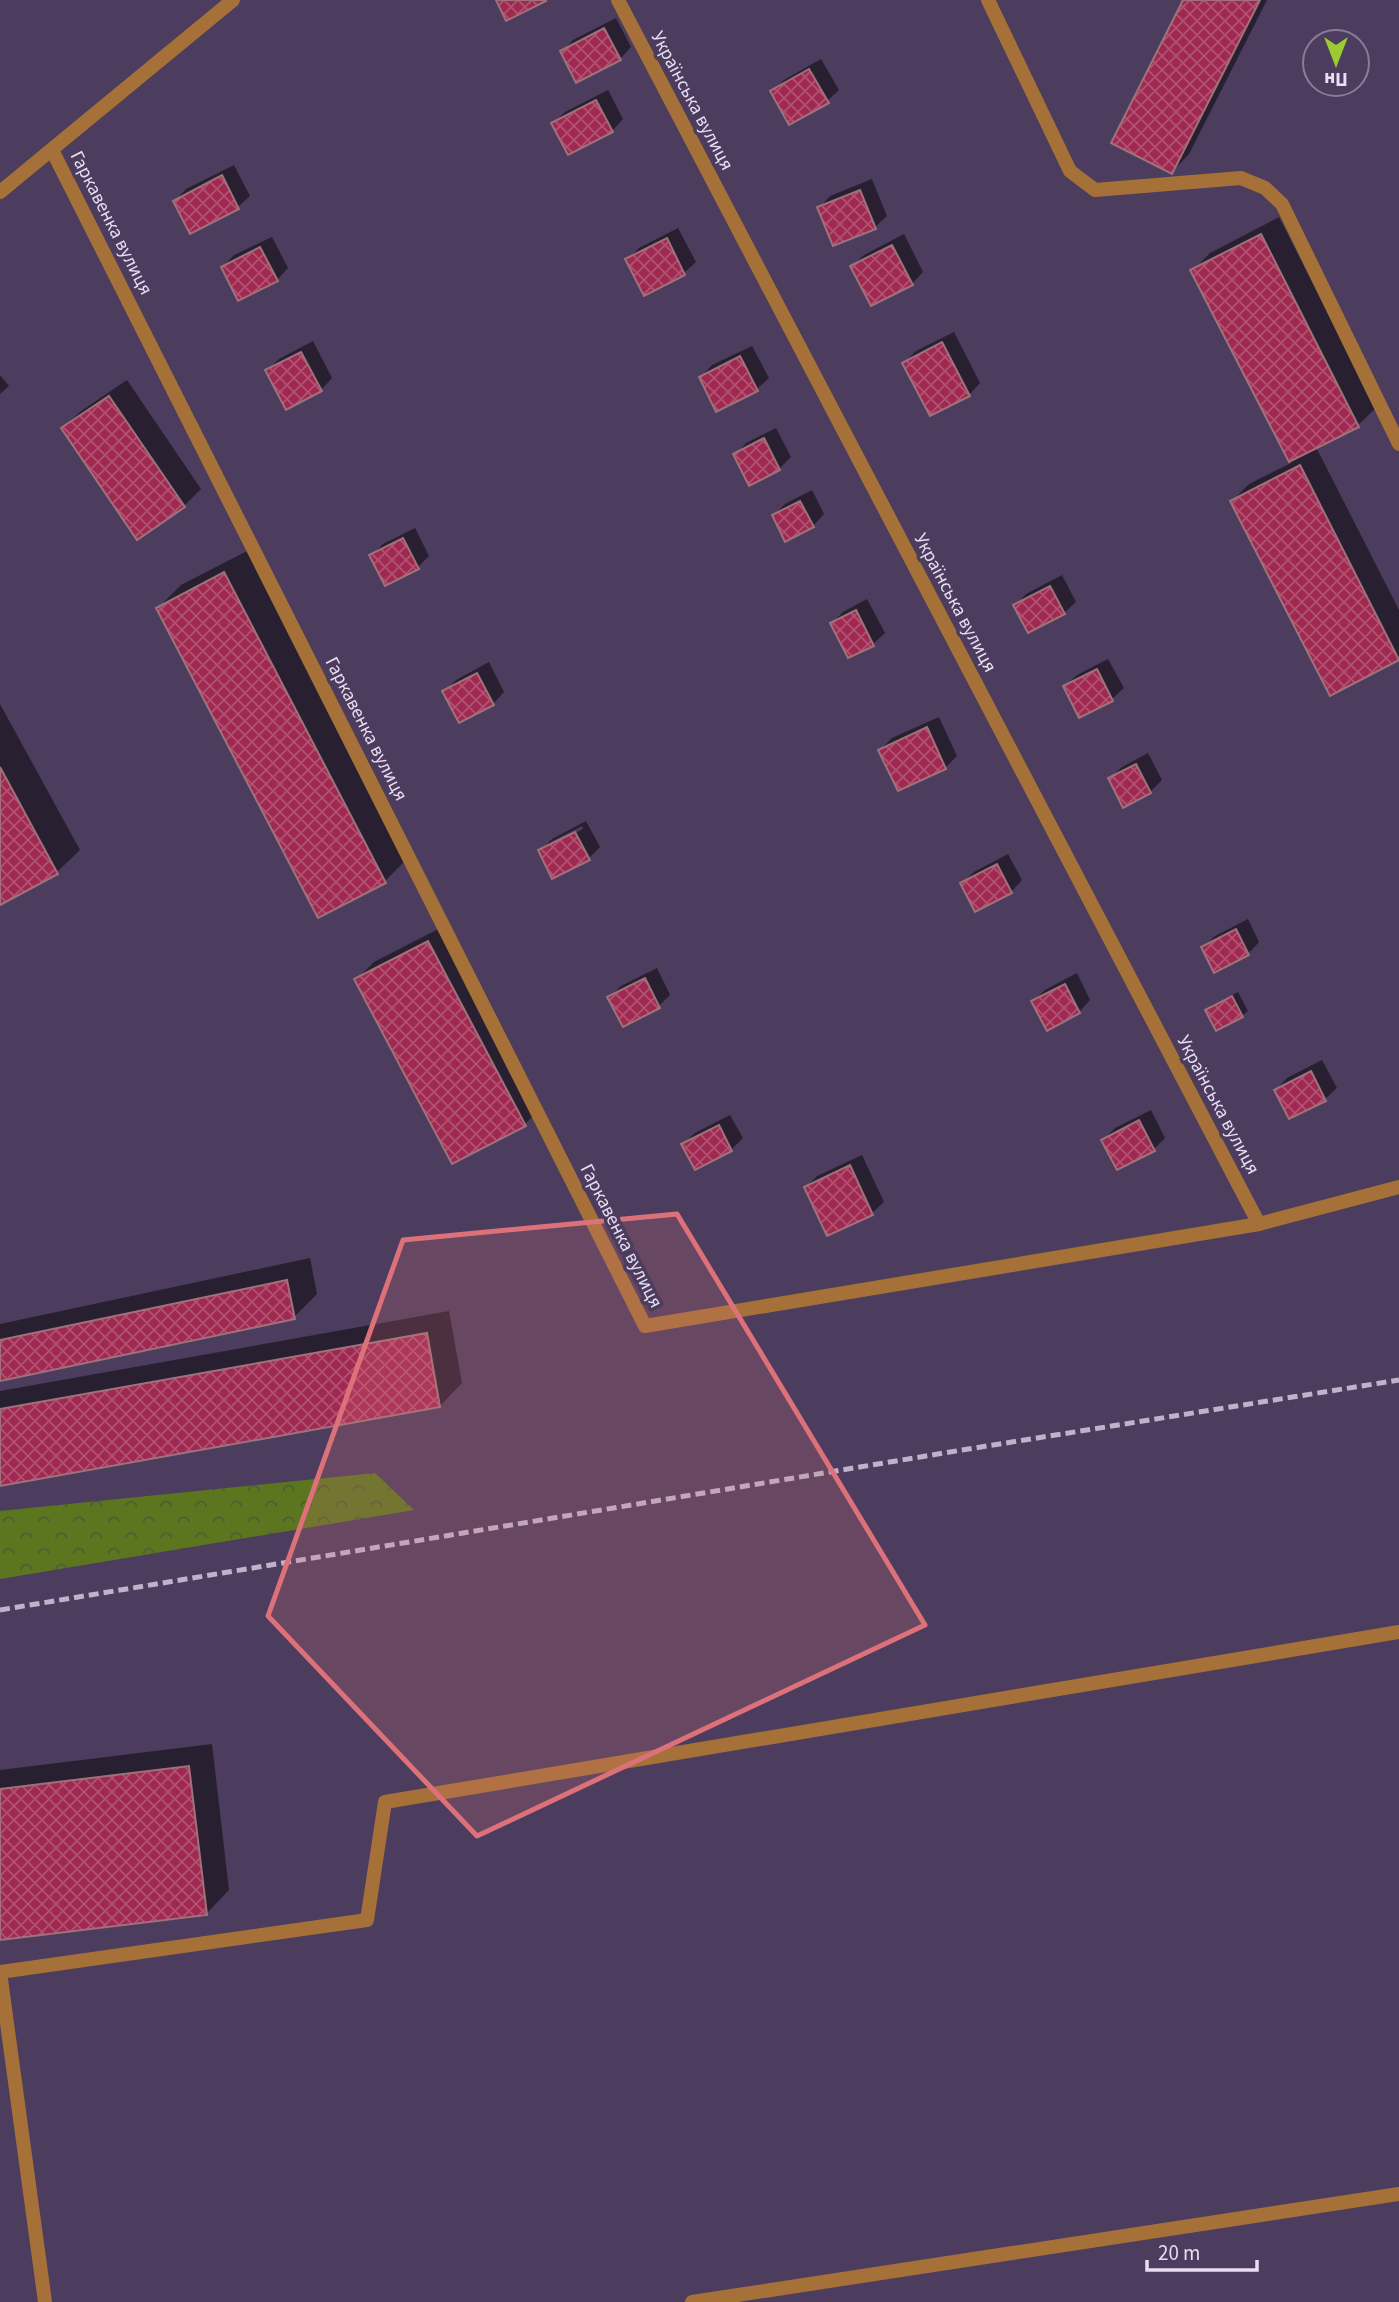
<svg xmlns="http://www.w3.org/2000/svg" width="1399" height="2302" viewBox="0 0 1399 2302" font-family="'Source Sans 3',sans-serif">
  <defs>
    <pattern id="forest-crowns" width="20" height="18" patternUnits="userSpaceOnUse" patternTransform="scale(1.75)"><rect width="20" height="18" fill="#5b761e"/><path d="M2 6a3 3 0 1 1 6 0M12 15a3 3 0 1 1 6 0" fill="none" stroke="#505c34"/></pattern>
    <pattern id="building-cross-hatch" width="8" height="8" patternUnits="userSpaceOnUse" patternTransform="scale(1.75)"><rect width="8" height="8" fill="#a02951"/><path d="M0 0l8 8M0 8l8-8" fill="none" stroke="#b25273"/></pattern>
  </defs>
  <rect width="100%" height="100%" fill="#4c3c5d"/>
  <!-- forest -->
  <path fill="url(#forest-crowns)" d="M375,1473L414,1510L0,1579V1511Z"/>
  <!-- shadow -->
  <g fill="#0007" fill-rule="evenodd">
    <path d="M1185,0H1267L1189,154L1172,172Z"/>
    <path d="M616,18L631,47L620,59L562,52L573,40Z"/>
    <path d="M821,59L839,90L827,101L773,91L784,80Z"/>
    <path d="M608,90L623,119L612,131L553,123L565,112Z"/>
    <path d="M234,165L250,196L238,207L190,231L175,201L186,189Z"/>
    <path d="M872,179L887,216L875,227L819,208L830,196Z"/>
    <path d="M1279,217L1376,408L1358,425L1316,447L1399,610V659L1330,694L1232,501L1249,484L1291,463L1193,270L1210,253Z"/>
    <path d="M678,228L696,262L684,273L627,260L639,248Z"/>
    <path d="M904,234L923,272L912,284L852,266L864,255Z"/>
    <path d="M272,237L288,268L277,280L223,267L234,255Z"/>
    <path d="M954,332L980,383L969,395L904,363L916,351Z"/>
    <path d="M313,341L332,378L321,390L267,370L279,359Z"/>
    <path d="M752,346L769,378L757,389L717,409L701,377L712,365Z"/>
    <path d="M0,375L9,386L0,394Z"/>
    <path d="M127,380L201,489L184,506L63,428L81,411Z"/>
    <path d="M776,428L791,457L779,469L735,455L746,443Z"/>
    <path d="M812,490L824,514L813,526L774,515L785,504Z"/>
    <path d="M415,528L429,556L418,567L371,556L383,544Z"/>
    <path d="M247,551L407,859L385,881L158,608L181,585Z"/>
    <path d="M1062,575L1076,602L1064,613L1015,606L1026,594Z"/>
    <path d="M867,599L885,633L873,644L832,623L843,612Z"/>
    <path d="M1108,659L1124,688L1112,699L1065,686L1077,675Z"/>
    <path d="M489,662L504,692L493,704L445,691L456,680Z"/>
    <path d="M0,704L80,850L57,872L0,903Z"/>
    <path d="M939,717L957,756L945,768L880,750L892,738Z"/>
    <path d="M1148,753L1162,780L1150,792L1124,805L1110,778L1122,767Z"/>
    <path d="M586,821L600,847L588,859L540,851L552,839ZM582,826L583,829L551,846V842Z"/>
    <path d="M1008,854L1022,880L1011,892L962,883L974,872Z"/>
    <path d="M1248,919L1259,942L1248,954L1203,947L1215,936Z"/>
    <path d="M446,925L542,1107L525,1124L356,980L374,962Z"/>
    <path d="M657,968L670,995L659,1006L609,998L621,986Z"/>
    <path d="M1077,973L1090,1000L1079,1012L1033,1001L1045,990Z"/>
    <path d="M1238,992L1248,1011L1242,1016L1207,1010L1212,1005Z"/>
    <path d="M1322,1060L1337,1088L1325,1099L1290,1117L1276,1090L1287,1078Z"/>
    <path d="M1151,1110L1165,1138L1154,1149L1103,1140L1115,1128Z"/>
    <path d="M730,1115L743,1138L731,1150L683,1144L695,1133Z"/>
    <path d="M862,1155L884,1202L872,1213L828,1234L806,1187L817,1176Z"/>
    <path d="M310,1258L317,1294L294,1317L0,1380V1324Z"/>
    <path d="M449,1311L462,1383L440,1406L0,1484V1391Z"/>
    <path d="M212,1744L229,1890L207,1913L0,1938V1770Z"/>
  </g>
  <!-- building -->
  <g fill="url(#building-cross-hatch)" stroke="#9f727b" stroke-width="2">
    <path d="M496,0H545L546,1L506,21Z"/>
    <path d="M1183,0H1260L1172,174L1111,143Z"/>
    <path d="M604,28L621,60L576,83L560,51Z"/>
    <path d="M809,69L829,103L789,125L770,91Z"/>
    <path d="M596,100L613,132L568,155L551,123Z"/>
    <path d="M222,175L239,209L190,234L173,201Z"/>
    <path d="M860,190L876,229L833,246L817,207Z"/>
    <path d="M1261,234L1359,427L1289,462L1190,270Z"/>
    <path d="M667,238L685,275L644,296L625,259Z"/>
    <path d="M892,245L913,285L871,306L850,266Z"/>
    <path d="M260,247L278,281L238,301L221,267Z"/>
    <path d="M942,342L970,396L930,416L902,363Z"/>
    <path d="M301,352L322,391L286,410L265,370Z"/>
    <path d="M740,356L758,391L716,412L699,377Z"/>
    <path d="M109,396L185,507L137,540L61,428Z"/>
    <path d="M764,438L780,470L749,486L733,454Z"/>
    <path d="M1300,465L1399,660L1330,696L1230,501Z"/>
    <path d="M800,501L814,527L785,542L772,515Z"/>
    <path d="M403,538L419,569L385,586L369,555Z"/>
    <path d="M224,572L386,883L318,918L156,608Z"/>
    <path d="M1050,586L1065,614L1028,633L1013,605Z"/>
    <path d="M856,610L874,646L848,658L830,623Z"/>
    <path d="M1097,669L1113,701L1079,718L1063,686Z"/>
    <path d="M477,673L494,705L459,723L442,691Z"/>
    <path d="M927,727L946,769L898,791L878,750Z"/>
    <path d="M1136,764L1151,793L1123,808L1108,778Z"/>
    <path d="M0,767L58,874L0,905Z"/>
    <path d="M575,832L590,860L552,879L538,850Z"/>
    <path d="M997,864L1012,893L975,912L960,883Z"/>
    <path d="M1236,929L1249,955L1214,973L1201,947Z"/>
    <path d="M428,941L526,1126L452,1164L354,979Z"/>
    <path d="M645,978L660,1008L623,1027L607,997Z"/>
    <path d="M1065,984L1080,1013L1047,1031L1031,1001Z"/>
    <path d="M1232,996L1243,1017L1216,1031L1205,1010Z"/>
    <path d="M1311,1071L1326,1101L1289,1119L1274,1090Z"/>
    <path d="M1139,1120L1155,1151L1117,1170L1101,1140Z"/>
    <path d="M719,1125L732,1151L695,1170L681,1144Z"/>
    <path d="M850,1165L873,1215L827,1236L804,1187Z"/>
    <path d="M287,1280L295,1319L0,1381V1340Z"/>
    <path d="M427,1333L440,1407L0,1486V1409Z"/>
    <path d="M189,1766L207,1915L0,1940V1789Z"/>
  </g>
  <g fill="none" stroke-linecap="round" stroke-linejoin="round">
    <!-- service -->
    <g stroke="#a57139" stroke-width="14">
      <path d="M45,2302L0,1972L367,1920L385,1802L1399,1632"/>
      <path d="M692,2302L1399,2194"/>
    </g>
    <!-- minor -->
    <g stroke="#a57139" stroke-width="14">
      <path d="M618,0L1259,1224"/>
      <path d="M988,0L1070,171L1095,190L1241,178L1265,188L1282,204L1399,444"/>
      <path d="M52,150L645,1326L1259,1224L1399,1187"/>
      <path d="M0,192L233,0"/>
    </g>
    <!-- rail -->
    <path stroke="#beb3cb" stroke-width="5" stroke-dasharray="10 5" stroke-linecap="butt" d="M0,1610L962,1450L1399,1380"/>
  </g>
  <!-- marked area -->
  <path fill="#dd7179" fill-opacity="0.2" stroke="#dd7179" stroke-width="5" stroke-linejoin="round" d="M677,1214L925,1625L477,1836L268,1616L403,1240Z"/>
  <g text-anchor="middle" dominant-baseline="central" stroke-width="7" stroke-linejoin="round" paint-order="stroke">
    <!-- street labels -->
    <g font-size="19" fill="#e7def3" stroke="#4c3c5d">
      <text transform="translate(692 101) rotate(62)">Українська вулиця</text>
      <text transform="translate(111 223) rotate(63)">Гаркавенка вулиця</text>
      <text transform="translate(955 603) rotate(62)">Українська вулиця</text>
      <text transform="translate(366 729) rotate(63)">Гаркавенка вулиця</text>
      <text transform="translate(1218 1105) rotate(62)">Українська вулиця</text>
      <text transform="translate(621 1236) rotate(63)">Гаркавенка вулиця</text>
    </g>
  </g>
  <!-- north arrow -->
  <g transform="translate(1336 63) rotate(180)"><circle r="33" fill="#4c3c5d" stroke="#8a7d99" stroke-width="2"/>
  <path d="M0-5L12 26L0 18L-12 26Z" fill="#9cca31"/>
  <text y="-10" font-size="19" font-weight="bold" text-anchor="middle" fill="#e7def3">Пн</text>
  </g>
  <!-- scale -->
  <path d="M1147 2260v10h110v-10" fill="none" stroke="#e7def3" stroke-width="3.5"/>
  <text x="1158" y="2260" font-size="21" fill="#e7def3" stroke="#4c3c5d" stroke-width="5" paint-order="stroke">20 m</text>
</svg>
